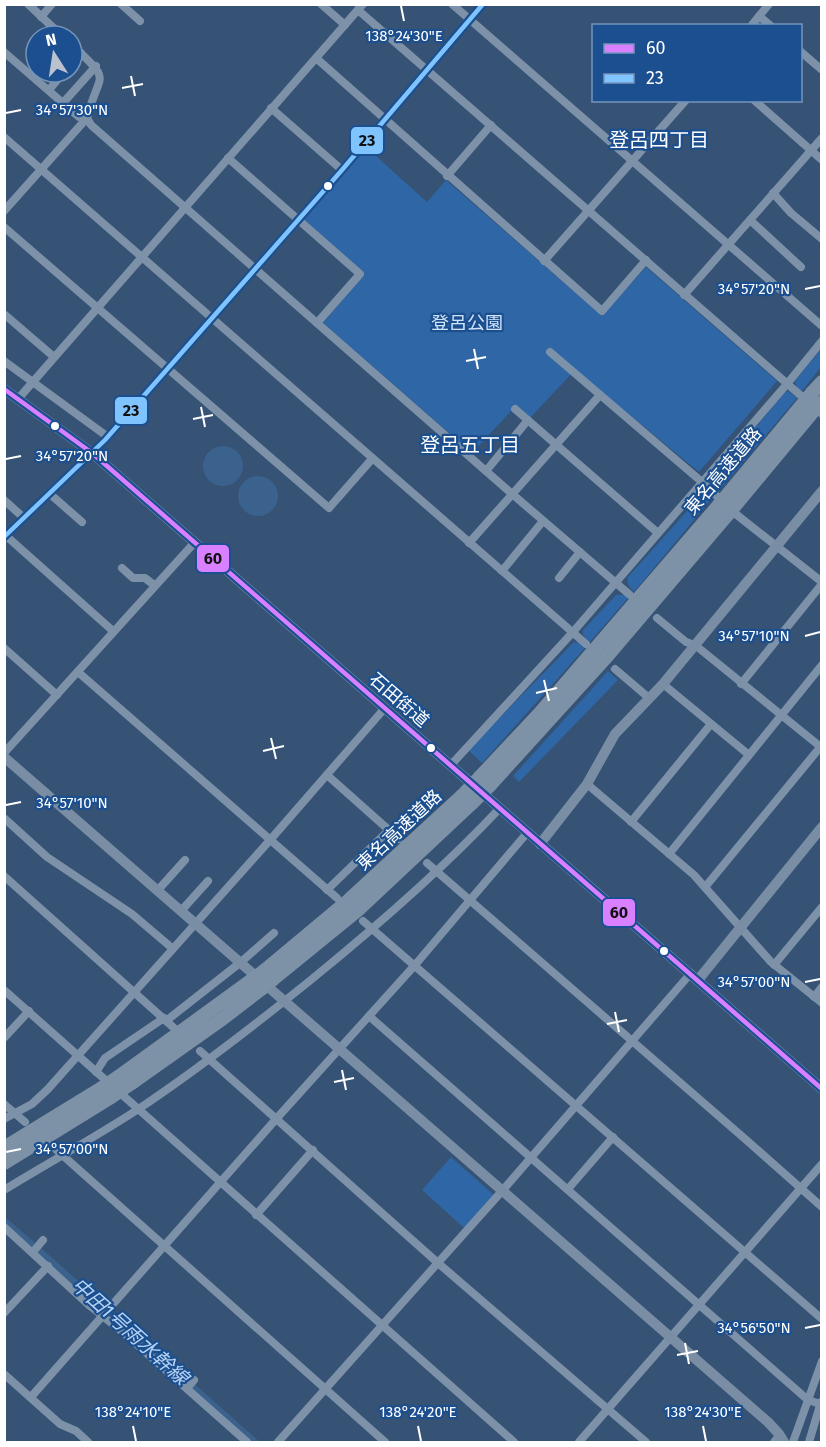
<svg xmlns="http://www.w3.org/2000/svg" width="826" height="1447" viewBox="0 0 826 1447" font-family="'Fira Sans','Noto Sans JP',sans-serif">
  <rect width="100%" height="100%" fill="#365274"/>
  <!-- green -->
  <g fill="#2f66a5">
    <path d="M366,147L427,202L446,180L602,316L646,267L777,381L699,472L575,370L529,419L515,407L472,453L323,323L365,274L303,219Z"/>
    <path d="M821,349V367L802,391L797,388L795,381Z"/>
    <path d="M788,391L797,398L719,491L709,484L784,393Z"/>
    <path d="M703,493H708L713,497L634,592C629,587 626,583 628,577Z"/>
    <path d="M616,595H625L628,598L590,642L583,635V630Z"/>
    <path d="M574,642L579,643L585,648L482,763L468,750Z"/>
    <path d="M608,671L618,680L519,782L513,776Z"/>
    <path d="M451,1157L494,1195L464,1228L422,1190Z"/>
  </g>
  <!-- water -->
  <g fill="#3b618d">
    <circle cx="223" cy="466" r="20"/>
    <circle cx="258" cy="496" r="20"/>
    <path d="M5,1217L40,1247L260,1442H251L5,1225Z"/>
  </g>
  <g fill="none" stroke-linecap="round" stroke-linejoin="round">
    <!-- street -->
    <g stroke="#7d92a8" stroke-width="8">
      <path d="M28,4L62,36"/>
      <path d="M121,4L140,21"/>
      <path d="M321,4L345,25"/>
      <path d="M452,4L822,326"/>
      <path d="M358,10L822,414"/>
      <path d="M759,16L771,26"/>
      <path d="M41,17L52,4"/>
      <path d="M751,26L769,4"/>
      <path d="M72,45C114,84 99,70 87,118L91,125L511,493L630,595"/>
      <path d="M800,51L822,70"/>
      <path d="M4,52L79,117L87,118L4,211"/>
      <path d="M316,58L602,311L646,260"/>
      <path d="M72,63L81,53"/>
      <path d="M49,90L64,72"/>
      <path d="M754,100L822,160"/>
      <path d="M63,103L96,66"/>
      <path d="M271,108L342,170"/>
      <path d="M4,137L586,644"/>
      <path d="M228,158L360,274L317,323"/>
      <path d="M447,176L491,125"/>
      <path d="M773,193L791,213L822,239"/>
      <path d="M750,220L801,267"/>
      <path d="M4,227L329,508L372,459"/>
      <path d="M544,261L686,100"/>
      <path d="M684,295L822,138"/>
      <path d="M4,314L54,357"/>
      <path d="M550,352L702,482L737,515L822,582"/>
      <path d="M4,361L108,437"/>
      <path d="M18,399L363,4"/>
      <path d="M515,409L658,533"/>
      <path d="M486,471L528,420"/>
      <path d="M50,494L82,522"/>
      <path d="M4,500L24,518"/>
      <path d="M4,534L113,631"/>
      <path d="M4,537L105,440L342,170L483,4"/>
      <path d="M469,543L600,395"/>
      <path d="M122,568L133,578H145L154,585"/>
      <path d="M502,571L543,521"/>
      <path d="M559,578L580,552"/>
      <path d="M657,618L686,642L695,645L822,748"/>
      <path d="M4,648L57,695"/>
      <path d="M615,669L649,698"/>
      <path d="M78,672L337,898"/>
      <path d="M663,684L749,755"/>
      <path d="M741,684L822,584"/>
      <path d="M4,753L195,542"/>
      <path d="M450,766L573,632L787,384L822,341"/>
      <path d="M327,775L399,839"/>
      <path d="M587,784L694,875L771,962L822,1003"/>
      <path d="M4,818L47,857L132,914L172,948"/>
      <path d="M631,822L711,724"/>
      <path d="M669,854L822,665"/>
      <path d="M427,863L744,1138L822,1207"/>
      <path d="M4,876L174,1028"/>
      <path d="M706,886L822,745"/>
      <path d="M158,890L185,860"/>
      <path d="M327,890L389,830"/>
      <path d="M181,911L208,881"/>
      <path d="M363,921L822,1319"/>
      <path d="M774,965L822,907"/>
      <path d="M4,990L514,1442"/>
      <path d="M814,997L822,987"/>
      <path d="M369,1016L808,1400L820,1404"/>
      <path d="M166,1021L241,962L274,933"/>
      <path d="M4,1038L29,1011"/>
      <path d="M200,1051L438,1263L646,1442"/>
      <path d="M96,1072L105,1058L164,1018"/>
      <path d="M4,1104L25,1122"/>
      <path d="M4,1119L32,1104L48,1089L271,839L384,709"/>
      <path d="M51,1145L385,1442"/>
      <path d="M568,1189L613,1137"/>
      <path d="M4,1190C48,1163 94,1138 137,1110C197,1070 255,1025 312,979C377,926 442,870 500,808"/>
      <path d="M256,1215L313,1150"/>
      <path d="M4,1227L90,1306L125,1334L247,1442"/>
      <path d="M33,1252L43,1240"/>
      <path d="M90,1306L98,1298"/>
      <path d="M4,1313L48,1266"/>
      <path d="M4,1374L60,1424L76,1431L88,1442"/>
      <path d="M187,1388L194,1380"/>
      <path d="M31,1397L277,1118L415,965L527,833"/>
      <path d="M278,1442L502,1191L691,973"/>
      <path d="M579,1442L822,1164"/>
      <path d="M774,1442L780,1435"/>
      <path d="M793,1442L822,1361"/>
      <path d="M809,1442L821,1402"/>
    </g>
    <!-- secondary -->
    <g stroke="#798da4" stroke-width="10">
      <path d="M4,389L92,453L822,1089"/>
      <path d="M4,757L768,1422L779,1434L784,1442"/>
      <path d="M540,844L587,784L615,734L663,684L822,491"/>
      <path d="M698,980L822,827"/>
    </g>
    <!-- highway -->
    <g stroke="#7e92a7" stroke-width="14">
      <path d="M812,393L822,382"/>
      <path d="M480,777L540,713L719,505"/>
      <path d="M490,785L608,655L728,514"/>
      <path d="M264,971L349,900L462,796"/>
      <path d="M273,979L359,909L472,803"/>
      <path d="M124,1073L252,980"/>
      <path d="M133,1082L222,1019L261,989"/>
      <path d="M4,1148L102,1088"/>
      <path d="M4,1163L111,1097"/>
    </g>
    <!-- highway-bridge -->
    <g stroke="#7e92a7" stroke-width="14">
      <path d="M719,505L812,393"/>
      <path d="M728,514L820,403"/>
      <path d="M462,796L480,777"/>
      <path d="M472,803L490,785"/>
      <path d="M252,980L264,971"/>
      <path d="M261,989L273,979"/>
      <path d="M102,1088L124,1073"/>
      <path d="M111,1097L133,1082"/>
    </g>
    <!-- bus-1 casing -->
    <g stroke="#1b4f8f" stroke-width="9">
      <path id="bus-1" d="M4,389L92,453L822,1089"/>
    </g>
    <!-- bus-2 casing -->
    <g stroke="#1b4f8f" stroke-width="9">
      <path id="bus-2" d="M4,537L105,440L342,170L483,4"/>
    </g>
    <!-- bus-1 -->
    <use href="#bus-1" stroke="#d880ff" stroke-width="4.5"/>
    <!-- bus-2 -->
    <use href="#bus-2" stroke="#80c4ff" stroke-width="4.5"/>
  </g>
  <!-- ticks -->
  <path fill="none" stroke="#fff" stroke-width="2" d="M401,6L404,21M131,76L135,96M122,88L143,84M6,113L21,110M805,289L820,286M474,349L478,369M466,361L486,357M201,407L205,427M193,419L213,415M6,459L21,456M805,636L820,632M544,680L549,701M536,693L557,688M271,738L276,759M263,751L284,746M6,805L21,802M805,982L820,979M615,1012L619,1032M607,1024L627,1020M342,1070L346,1090M334,1082L354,1078M6,1152L21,1149M805,1328L820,1325M685,1343L689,1364M677,1355L698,1351M133,1426L136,1441M418,1426L421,1441M703,1426L706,1441"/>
  <!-- markers -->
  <g fill="#fff" stroke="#1b4f8f" stroke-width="2">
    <circle cx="328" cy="186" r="5"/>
    <circle cx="55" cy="426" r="5"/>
    <circle cx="431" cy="748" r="5"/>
    <circle cx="664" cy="951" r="5"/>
  </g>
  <g text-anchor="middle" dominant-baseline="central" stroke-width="4.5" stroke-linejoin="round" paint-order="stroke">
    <!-- park labels -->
    <g font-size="18" fill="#cfe3fa" stroke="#1b4f8f">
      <text x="467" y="323">登呂公園</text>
    </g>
    <!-- street labels -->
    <g font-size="18" fill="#fff" stroke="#1b4f8f">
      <text transform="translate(723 471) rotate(-50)">東名高速道路</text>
      <text transform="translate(399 700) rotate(41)">石田街道</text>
      <text transform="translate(399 830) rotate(-43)">東名高速道路</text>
    </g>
    <!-- neighbourhood labels -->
    <g font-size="20" fill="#fff" stroke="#1b4f8f">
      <text x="659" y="140">登呂四丁目</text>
      <text x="470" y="445">登呂五丁目</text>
    </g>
    <!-- water labels -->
    <g font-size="20" font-style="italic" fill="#b5d3f5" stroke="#1b4f8f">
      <text transform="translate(130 1331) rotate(42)">中田1号雨水幹線</text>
    </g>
  </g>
  <g font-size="15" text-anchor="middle" fill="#fff" stroke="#1b4f8f" stroke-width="4.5" stroke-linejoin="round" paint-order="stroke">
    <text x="404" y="41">138°24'30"E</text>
    <text x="72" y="115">34°57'30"N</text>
    <text x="754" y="294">34°57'20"N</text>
    <text x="72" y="461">34°57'20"N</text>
    <text x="754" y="641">34°57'10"N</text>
    <text x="72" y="808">34°57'10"N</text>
    <text x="754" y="987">34°57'00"N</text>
    <text x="72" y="1154">34°57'00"N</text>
    <text x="754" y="1333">34°56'50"N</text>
    <text x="133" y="1417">138°24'10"E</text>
    <text x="418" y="1417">138°24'20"E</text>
    <text x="703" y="1417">138°24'30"E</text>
  </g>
  <g stroke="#1b4f8f" stroke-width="2">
    <rect x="350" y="126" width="34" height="29" rx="6" fill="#80c4ff"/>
    <rect x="114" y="396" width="34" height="29" rx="6" fill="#80c4ff"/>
    <rect x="196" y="544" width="34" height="29" rx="6" fill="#d880ff"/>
    <rect x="602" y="898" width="34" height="29" rx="6" fill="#d880ff"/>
  </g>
  <g font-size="16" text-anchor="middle" font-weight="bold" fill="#111">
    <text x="367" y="146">23</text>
    <text x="131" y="416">23</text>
    <text x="213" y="564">60</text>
    <text x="619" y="918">60</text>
  </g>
  <!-- border -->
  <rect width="826" height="1447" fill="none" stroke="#ffffff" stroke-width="12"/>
  <!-- legend -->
  <rect x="592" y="24" width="210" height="78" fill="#1b4f8f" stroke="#7695bc" stroke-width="1.5"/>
  <rect x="604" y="44" width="30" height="9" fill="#d880ff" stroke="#7695bc" stroke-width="1.5"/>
  <text x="646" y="54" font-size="18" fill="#ffffff">60</text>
  <rect x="604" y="74" width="30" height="9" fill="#80c4ff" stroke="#7695bc" stroke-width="1.5"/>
  <text x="646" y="84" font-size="18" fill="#ffffff">23</text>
  <!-- north arrow -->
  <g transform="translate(54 54) rotate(348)"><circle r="28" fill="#1b4f8f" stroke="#7695bc" stroke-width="1.5"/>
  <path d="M0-4.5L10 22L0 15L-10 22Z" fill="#b9c2ce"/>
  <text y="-9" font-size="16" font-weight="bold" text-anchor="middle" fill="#ffffff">N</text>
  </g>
</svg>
